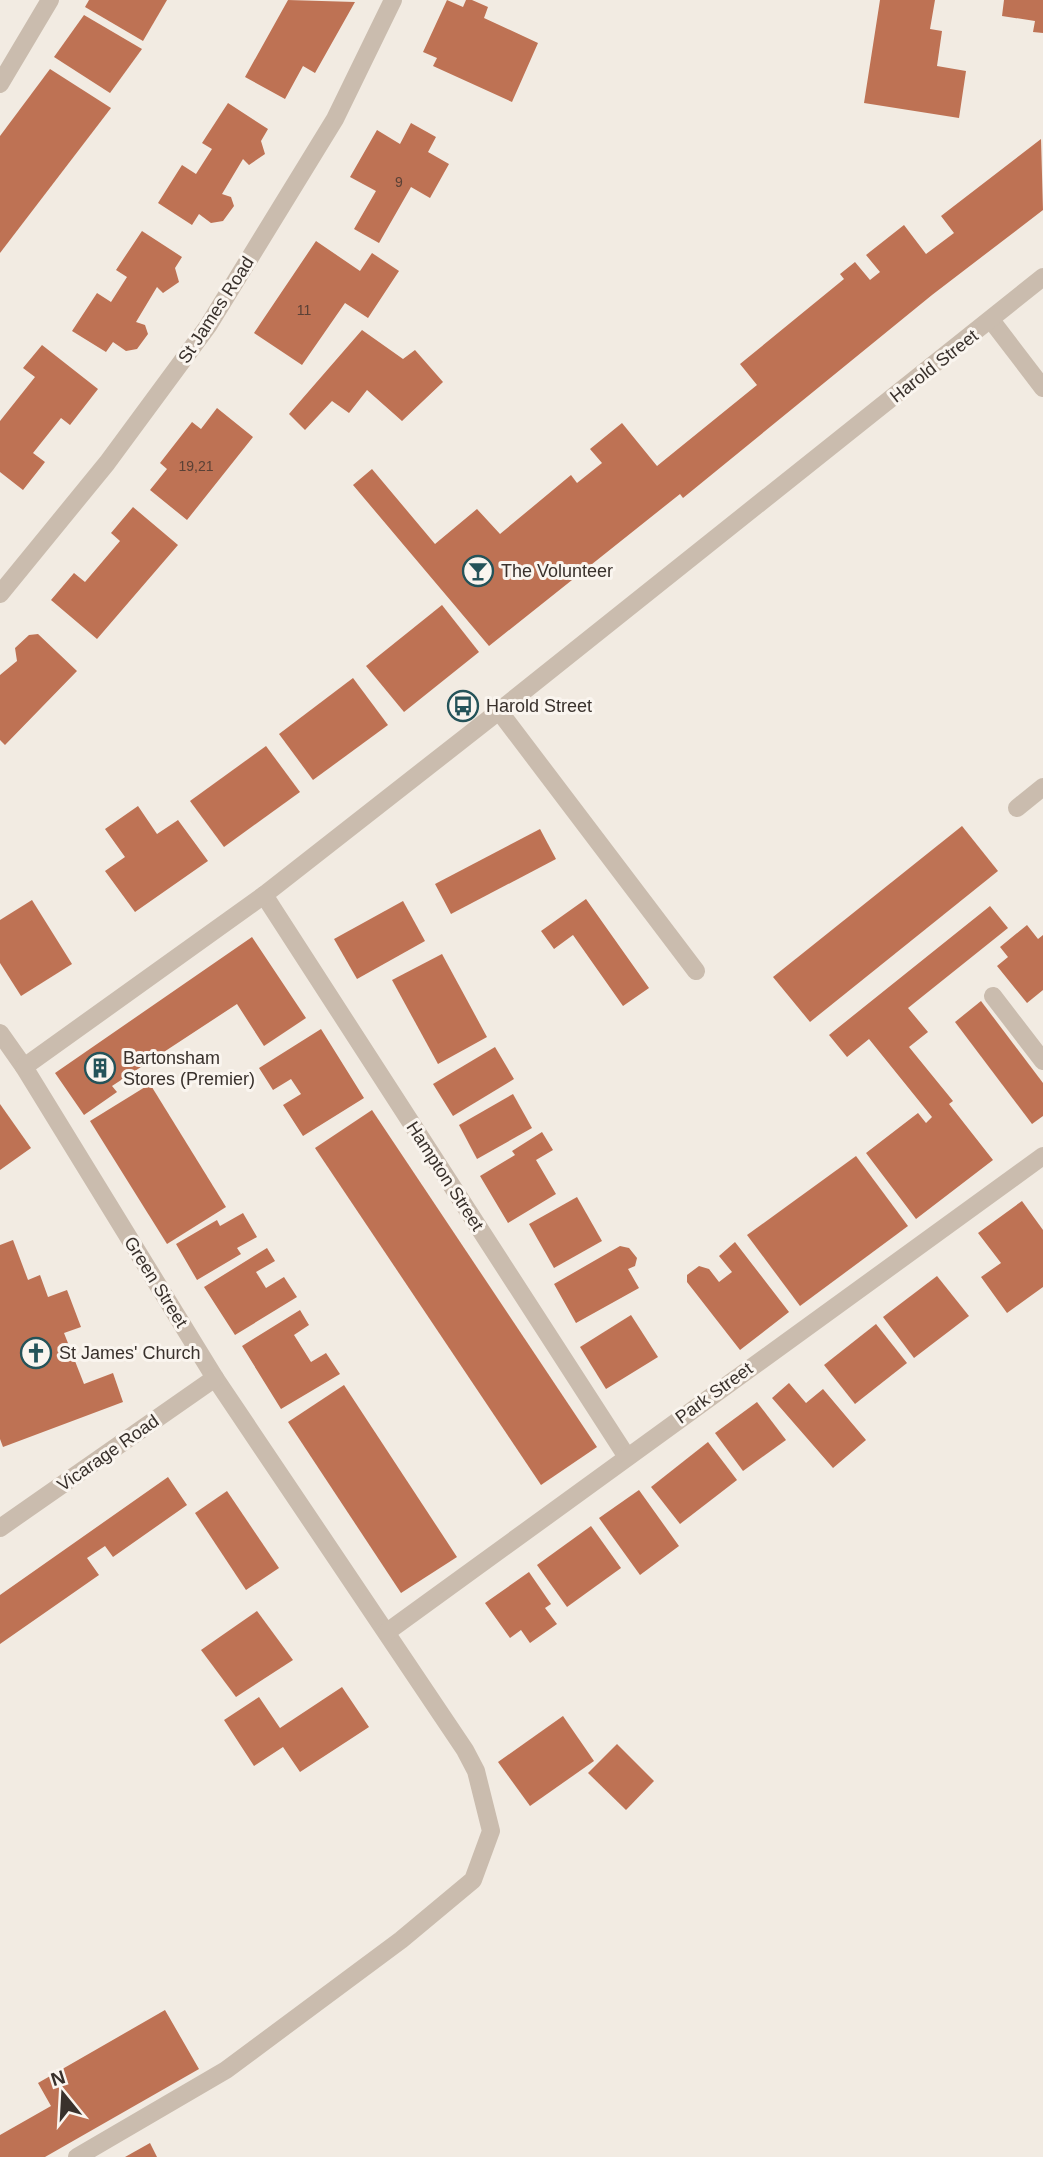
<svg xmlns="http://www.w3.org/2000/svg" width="1043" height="2157" viewBox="0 0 1043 2157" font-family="Helvetica,sans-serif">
  <rect width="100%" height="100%" fill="#f2ebe2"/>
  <!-- building -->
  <g fill="#be7254">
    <path d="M89,0H167L143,41L85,7Z"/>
    <path d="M288,0L355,2L315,73L303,66L285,99L245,77Z"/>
    <path d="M447,0L463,7L466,0H472L488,7L484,18L538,43L512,102L433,66L437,58L423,52Z"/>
    <path d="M880,0H935L930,29L942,31L937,66L966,71L959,118L864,103Z"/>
    <path d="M1004,0H1043V33L1033,32L1035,21L1002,16Z"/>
    <path d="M84,15L142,49L110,93L54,57Z"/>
    <path d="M50,69L111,108L0,253V136Z"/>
    <path d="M228,103L268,129L261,141L265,154L249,165L243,159L222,194L231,197L234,206L223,221L211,223L199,214L192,225L158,203L182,165L196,174L212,149L202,143Z"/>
    <path d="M411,123L436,137L428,152L449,164L430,198L411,187L379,243L354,229L376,191L350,177L377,130L400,144Z"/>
    <path d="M1041,139L1043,210L932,295L683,498L680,494L489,646L353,485L372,469L435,544L477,509L500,534L571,475L577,483L602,463L590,449L622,423L657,466L757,385L740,364L844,279L840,274L855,262L870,280L880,272L866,255L904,225L926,254L954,233L941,216Z"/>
    <path d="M142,231L182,257L175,268L179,282L163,293L157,287L136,322L145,325L148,334L137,349L126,351L113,342L106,352L72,331L97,293L111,302L127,277L116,270Z"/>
    <path d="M316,241L360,271L372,253L399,271L368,318L345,303L302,365L254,333Z"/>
    <path d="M362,330L403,359L415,350L443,382L402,421L367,390L349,413L332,401L305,430L289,414Z"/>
    <path d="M42,345L98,389L70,425L61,418L33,453L45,462L23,490L0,472V421L35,377L23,368Z"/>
    <path d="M217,408L253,437L187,520L150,490L167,469L160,463L192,422L201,429Z"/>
    <path d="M133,507L178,545L97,639L51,600L74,573L85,582L120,541L111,533Z"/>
    <path d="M442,605L479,652L404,712L366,666Z"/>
    <path d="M38,634L77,671L5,745L0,740V675L17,661L15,648L29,635Z"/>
    <path d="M353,678L388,725L313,780L279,734Z"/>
    <path d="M266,746L300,792L224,847L190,801Z"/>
    <path d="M138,806L157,834L178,820L208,861L135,912L105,871L125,857L105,829Z"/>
    <path d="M962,826L998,871L810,1022L773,977Z"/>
    <path d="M540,829L556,859L451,914L435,884Z"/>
    <path d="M586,899L649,988L623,1006L573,935L554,949L541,931Z"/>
    <path d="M32,900L72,964L21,996L0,963V920Z"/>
    <path d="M403,901L425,941L357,979L334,939Z"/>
    <path d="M990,906L1008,928L908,1008L928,1032L909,1047L953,1101L949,1104L993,1160L916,1219L866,1153L918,1113L926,1123L932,1117L869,1039L847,1057L829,1035Z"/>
    <path d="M1027,925L1038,939L1043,935V990L1027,1003L997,966L1008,957L1000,947Z"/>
    <path d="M252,937L306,1018L264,1046L237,1004L112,1086L117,1092L84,1115L55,1073Z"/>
    <path d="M442,954L487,1037L438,1064L392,980Z"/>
    <path d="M981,1001L1043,1083V1116L1032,1124L955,1022Z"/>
    <path d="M321,1029L364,1098L303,1136L283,1105L301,1094L291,1079L273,1090L259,1068Z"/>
    <path d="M495,1047L514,1079L453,1116L433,1084Z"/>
    <path d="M150,1084L226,1207L167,1244L90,1121Z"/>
    <path d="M513,1094L532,1128L477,1159L459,1125Z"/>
    <path d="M0,1104L31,1148L0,1170Z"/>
    <path d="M372,1110L597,1447L541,1485L315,1148Z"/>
    <path d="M542,1132L553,1150L536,1160L556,1194L508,1223L480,1176L515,1155L512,1151Z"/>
    <path d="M856,1156L908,1226L800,1306L747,1235Z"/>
    <path d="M577,1197L602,1241L554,1268L529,1224Z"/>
    <path d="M1022,1201L1043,1230V1287L1007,1313L981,1277L1001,1263L978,1233Z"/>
    <path d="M243,1213L257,1237L237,1248L241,1254L197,1280L176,1244L217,1220L220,1226Z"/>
    <path d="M13,1240L28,1280L40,1275L48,1297L67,1290L81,1327L64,1333L84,1384L113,1373L123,1402L3,1447L0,1439V1245Z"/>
    <path d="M735,1242L789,1312L740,1350L687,1282V1275L699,1266L709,1269L719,1282L732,1272L719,1256Z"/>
    <path d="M620,1246L629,1248L637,1258L635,1266L628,1269L639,1288L576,1323L554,1284Z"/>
    <path d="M267,1248L275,1261L256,1272L266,1288L284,1277L297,1297L235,1335L204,1287Z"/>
    <path d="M937,1276L969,1316L914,1358L883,1317Z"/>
    <path d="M300,1310L309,1325L294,1335L311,1362L326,1353L340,1374L281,1409L242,1346Z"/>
    <path d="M631,1315L658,1357L606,1389L580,1347Z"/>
    <path d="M876,1324L907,1363L855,1404L824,1365Z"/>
    <path d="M789,1383L806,1403L823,1389L866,1440L833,1468L772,1398Z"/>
    <path d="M344,1385L457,1557L401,1593L288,1422Z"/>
    <path d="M757,1402L786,1440L743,1471L715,1433Z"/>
    <path d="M708,1442L737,1480L680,1524L651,1487Z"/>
    <path d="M168,1477L187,1505L113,1557L105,1546L87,1558L99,1575L0,1644V1595Z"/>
    <path d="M639,1490L679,1546L640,1575L599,1518Z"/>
    <path d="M227,1491L279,1568L246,1590L195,1513Z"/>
    <path d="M591,1526L621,1568L567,1607L537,1565Z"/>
    <path d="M529,1572L551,1604L545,1608L557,1624L530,1643L521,1630L510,1638L485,1603Z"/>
    <path d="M257,1611L293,1660L236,1697L201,1650Z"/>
    <path d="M342,1687L369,1727L300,1772L283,1747L254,1766L224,1720L259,1697L280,1728Z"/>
    <path d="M563,1716L594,1761L530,1806L498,1762Z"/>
    <path d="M617,1744L654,1781L626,1810L588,1773Z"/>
    <path d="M165,2010L199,2069L45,2157H0V2135L51,2106L38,2083Z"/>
    <path d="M150,2143L157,2157H125Z"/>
  </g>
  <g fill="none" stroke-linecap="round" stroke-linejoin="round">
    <!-- minor -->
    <g stroke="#cabcae" stroke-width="18">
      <path d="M0,84L50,0"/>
      <path d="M991,320L1043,388"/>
      <path d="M0,594L107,463L208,326L335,119L393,0"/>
      <path d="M499,711L696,971"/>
      <path d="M1017,808L1043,787"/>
      <path d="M264,895L627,1457"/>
      <path d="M993,996L1043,1061"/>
      <path d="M0,1033L24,1067L215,1378L465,1750L476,1771L491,1831L473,1880L401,1940L226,2070L77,2157"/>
      <path d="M24,1067L264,895L499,711L1043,277"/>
      <path d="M0,1528L215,1378"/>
      <path d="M387,1632L1043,1156"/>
    </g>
  </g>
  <!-- icons -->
  <defs>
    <g id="bar-ring" transform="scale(1.575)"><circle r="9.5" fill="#faf5ef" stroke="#245359" stroke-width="1.5"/><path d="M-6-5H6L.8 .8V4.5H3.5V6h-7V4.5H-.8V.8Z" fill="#245359"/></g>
    <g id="bus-ring" transform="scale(1.575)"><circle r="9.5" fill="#faf5ef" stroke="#245359" stroke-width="1.5"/><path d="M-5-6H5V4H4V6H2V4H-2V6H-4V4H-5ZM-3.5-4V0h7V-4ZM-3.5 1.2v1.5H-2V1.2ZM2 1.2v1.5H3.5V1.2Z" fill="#245359"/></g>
    <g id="building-ring" transform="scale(1.575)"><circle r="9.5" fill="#faf5ef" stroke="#245359" stroke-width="1.5"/><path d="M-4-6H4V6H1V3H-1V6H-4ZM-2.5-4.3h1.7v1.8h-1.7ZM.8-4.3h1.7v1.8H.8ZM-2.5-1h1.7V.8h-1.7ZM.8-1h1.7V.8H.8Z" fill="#245359"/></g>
    <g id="church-ring" transform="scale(1.575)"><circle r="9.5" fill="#faf5ef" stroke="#245359" stroke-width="1.5"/><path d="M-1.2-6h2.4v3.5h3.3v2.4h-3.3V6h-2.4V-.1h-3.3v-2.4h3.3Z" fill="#245359"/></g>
  </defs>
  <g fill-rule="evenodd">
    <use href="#bar-ring" x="478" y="571"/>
    <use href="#bus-ring" x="463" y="706"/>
    <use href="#building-ring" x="100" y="1068"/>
    <use href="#church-ring" x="36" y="1353"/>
  </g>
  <g text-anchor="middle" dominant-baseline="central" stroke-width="6" stroke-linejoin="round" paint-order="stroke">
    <!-- number labels -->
    <g font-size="14" fill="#5a4136">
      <text x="399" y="182">9</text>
      <text x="304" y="310">11</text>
      <text x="196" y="466">19,21</text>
    </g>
    <!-- street labels -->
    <g font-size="18" fill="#39312c" stroke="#faf5ef">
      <text transform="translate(216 310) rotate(-57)">St James Road</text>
      <text transform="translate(934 366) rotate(-38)">Harold Street</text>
      <text transform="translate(445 1176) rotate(57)">Hampton Street</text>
      <text transform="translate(156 1282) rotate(58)">Green Street</text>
      <text transform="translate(714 1393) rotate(-36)">Park Street</text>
      <text transform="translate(108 1453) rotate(-35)">Vicarage Road</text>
    </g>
    <!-- poi labels -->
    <g font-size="18" fill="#39312c" stroke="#faf5ef" text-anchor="start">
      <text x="501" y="571">The Volunteer</text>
      <text x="486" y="706">Harold Street</text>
      <text x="123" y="1058">Bartonsham<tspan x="123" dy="21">Stores (Premier)</tspan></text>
      <text x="59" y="1353">St James' Church</text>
    </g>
  </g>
  <!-- north arrow -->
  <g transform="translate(63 2094) rotate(342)" stroke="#faf5ef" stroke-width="5" paint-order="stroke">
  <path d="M0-5L12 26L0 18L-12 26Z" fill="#39312c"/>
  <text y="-10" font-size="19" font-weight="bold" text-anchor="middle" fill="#39312c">N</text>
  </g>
</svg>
